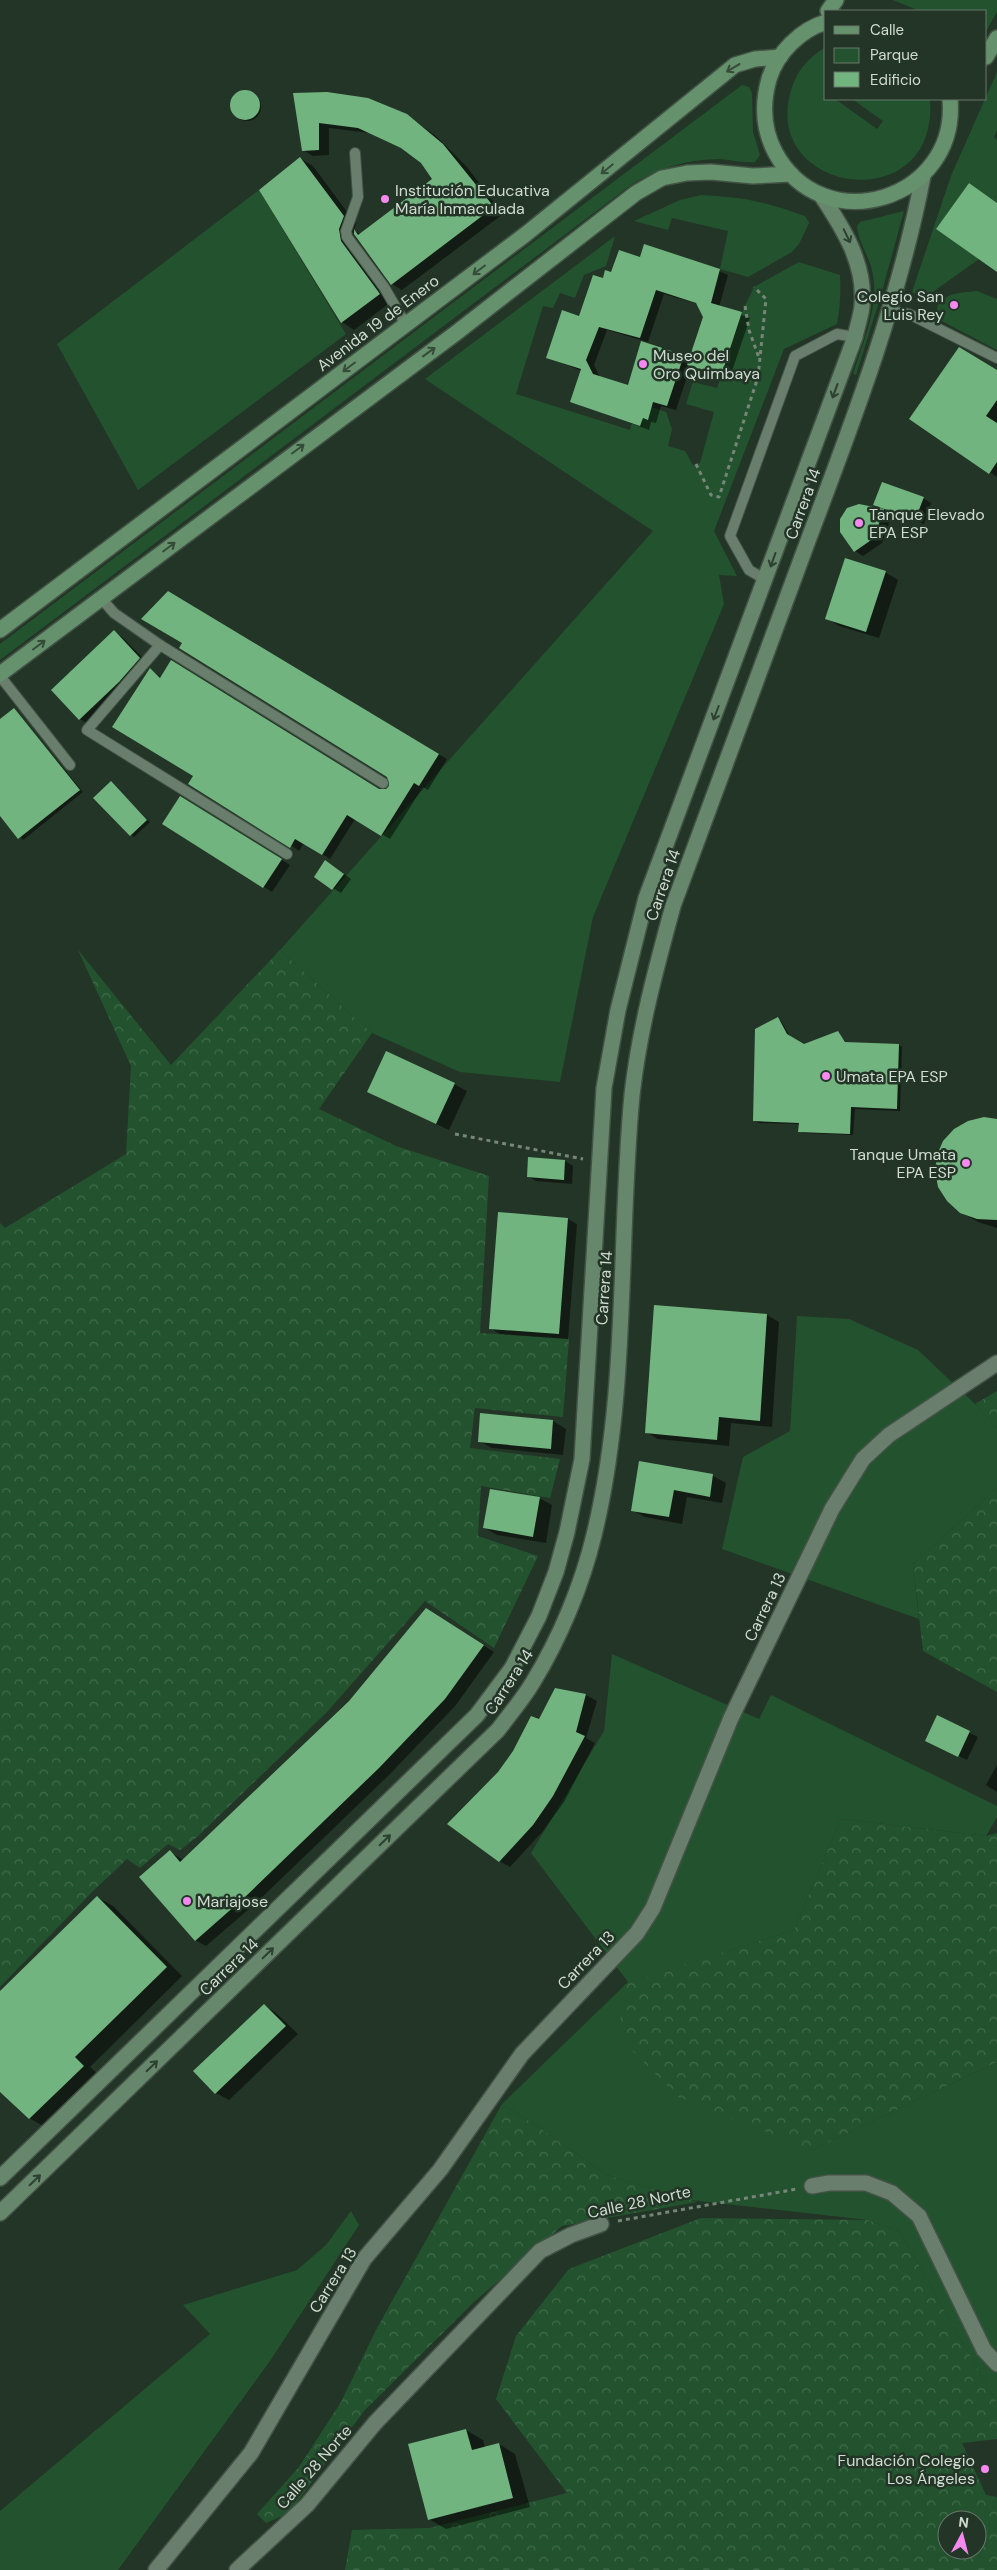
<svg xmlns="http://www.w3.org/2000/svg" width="997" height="2570" viewBox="0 0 997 2570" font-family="'DM Sans',sans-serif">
  <defs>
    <pattern id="forest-crowns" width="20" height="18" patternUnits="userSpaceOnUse" patternTransform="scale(1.25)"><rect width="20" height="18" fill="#23532e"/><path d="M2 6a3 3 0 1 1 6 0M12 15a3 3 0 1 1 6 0" fill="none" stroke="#426b4b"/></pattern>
  </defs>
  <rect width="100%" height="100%" fill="#233526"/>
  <!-- green -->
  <g fill="#23532e">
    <path d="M893,0H997V12L986,31V11H920Z"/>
    <path d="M826,47V99H835L877,129L883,121L852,99H930C939,219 764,195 790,94C795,73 807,58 826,47Z"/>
    <path d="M997,72V130L994,137L997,140V203L969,183L936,229L979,259L923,299L912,292L951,176Z"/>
    <path d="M742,85L749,87L752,93L753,132L760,155L755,162C743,163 731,160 720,159C687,159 659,168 631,185L0,660V644Z"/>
    <path d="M259,190L346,334L138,490L57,344Z"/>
    <path d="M701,195C743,197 766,202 805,216L809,223L799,244L792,252L748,277L720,269L728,231L672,218L668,230L634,221L680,200Z"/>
    <path d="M904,211L881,295L856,375L853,374C864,339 880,306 872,270C869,257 857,238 857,226L860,222Z"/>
    <path d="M615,236L606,266L584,275L575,298L560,293L553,308L543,306L516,394L630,430L632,423L640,426L643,418L648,419L651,407L666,412L672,429L668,446L685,451L693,465L700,463L714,412L686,404L693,382L717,388L742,312L754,287L799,262L840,275C841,292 840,307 837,324L784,349L714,531L737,576L719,575L724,604L593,917L560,1082L460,1072L372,1033L280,950L653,531L425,379Z"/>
    <path d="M977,291L997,299V350L936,318C935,293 958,293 977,291Z"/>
    <path d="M797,1316L849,1319L918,1350L975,1404L997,1428V1488L913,1564L919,1619L722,1549L743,1457L790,1431Z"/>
    <path d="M612,1654L759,1719L771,1695L997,1806V1817L986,1836L841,1819L794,1930L629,1982L812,2150L997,2062V2403L900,2232L868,2220L690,2200L607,2175L540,2128L502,2104L628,1982L531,1853L604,1731Z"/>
    <path d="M351,2211L359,2225L270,2361L118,2570H0V2511L210,2334L183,2305L297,2270L326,2245Z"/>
  </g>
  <!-- forest -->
  <g fill="url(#forest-crowns)" fill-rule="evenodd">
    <path d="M78,950L171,1065L280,950L372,1033L319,1109L396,1146L489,1176L480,1333L569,1339L563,1417L475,1408L470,1448L560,1459L550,1498L481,1486L478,1536L538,1556L494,1648L425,1601L326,1713L197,1837L180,1850L168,1844L140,1868L127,1859L93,1891L0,1987V1223L5,1228L126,1154L131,1066Z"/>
    <path d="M997,1391V1428L975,1404Z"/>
    <path d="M997,1488V1692L923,1651L913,1564Z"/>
    <path d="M841,1819L986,1836L997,1833V2062L812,2150L678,2097L617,2035L628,1982L794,1930Z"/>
    <path d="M502,2104L540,2128L607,2175L697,2202L562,2226L474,2302L364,2411L289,2513L266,2523L257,2514L299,2467L341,2402L376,2330Z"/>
    <path d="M701,2218L868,2220L900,2232L997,2403V2439L962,2443L986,2495L997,2497V2570H345L352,2530L429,2528L567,2493L496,2399L516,2336L569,2269ZM947,2520H977V2550H947Z"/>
  </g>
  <!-- shadow -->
  <g fill="#0007" fill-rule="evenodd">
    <circle cx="247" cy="107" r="14"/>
    <path d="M295,95H347L406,115L436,136L467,167L503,214L402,290L392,284L353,232L352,237L392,301L354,330L342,322L301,159L313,166L356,224L354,230L361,235L434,179L422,163L406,150L370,133L329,128V155L313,156L303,150Z"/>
    <path d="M641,259L719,271L728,275L719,307L750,318L729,380L691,365L676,410L661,406L656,423L651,422L649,430L571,401L582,371L547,357L580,318L604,280ZM664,294L698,304L705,317L690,360L642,343L629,386L600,377L594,365L607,330L648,342Z"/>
    <path d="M997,371V477L911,418Z"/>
    <path d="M923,498L931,503L924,524L888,510L892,515L882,543L863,556L855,551L842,532L859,506L884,510L875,504Z"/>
    <path d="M885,572L898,580L879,638L839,626L827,618Z"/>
    <path d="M169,592L447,759L428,790L423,787L390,839L355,819L330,859L304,843L299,851L195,776L150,669L162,678L380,790L390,788V779L184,643Z"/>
    <path d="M114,632L122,637L148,663L88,724L80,719Z"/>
    <path d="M14,709L83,792L23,840L0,814V721Z"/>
    <path d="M111,783L150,822L134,837L131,835Z"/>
    <path d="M189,802L290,865L272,892L164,824Z"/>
    <path d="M334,867L351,879L341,893L333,888Z"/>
    <path d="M778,1019L781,1021L791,1038L803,1045L838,1033L847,1043L899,1045L902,1047L900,1111L855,1109L853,1135L803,1133L800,1131V1124L758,1123L754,1120Z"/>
    <path d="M454,1084L467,1091L449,1130L369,1092Z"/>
    <path d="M997,1120V1228L978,1222L961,1212Z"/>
    <path d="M565,1161L573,1166L572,1184L536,1181L528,1176Z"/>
    <path d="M568,1219L577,1224L568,1339L500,1334L490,1328Z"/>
    <path d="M767,1315L779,1322L772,1427L731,1423L729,1446L658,1439L646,1432Z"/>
    <path d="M482,1415L553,1421L566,1429L563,1455L492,1448L479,1441Z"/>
    <path d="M640,1463L713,1476L726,1483L722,1503L687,1497L682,1524L645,1517L632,1510Z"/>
    <path d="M539,1498L552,1505L546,1543L497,1535L485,1528Z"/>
    <path d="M437,1616L494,1652L456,1705L390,1774L256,1903L206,1946L195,1940L170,1852L183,1860Z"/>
    <path d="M555,1689L586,1695L597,1701L586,1738L595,1743L564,1802L543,1831L510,1867L499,1861L540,1721Z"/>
    <path d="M938,1717L978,1737L967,1760L935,1745Z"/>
    <path d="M997,1765V1792L986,1785Z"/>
    <path d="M97,1897L113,1906L182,1976L90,2067L99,2075L45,2127L29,2118L0,2089V1994Z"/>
    <path d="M264,2005L276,2013L298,2034L229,2100L216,2093Z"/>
    <path d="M466,2430L483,2440L485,2448L499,2444L515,2454L530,2507L446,2529L429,2519Z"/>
  </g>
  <!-- building -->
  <g fill="#72b47f">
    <circle cx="245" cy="105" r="15"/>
    <path d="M327,92L368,98L407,114L443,144L494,207L391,285L354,234V229L358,235L432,179L421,163L401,148L358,128L319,123V150L302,151L293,93Z"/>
    <path d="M300,157L344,216L339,229L341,241L380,294L341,323L259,190Z"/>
    <path d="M969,183L997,203V272L936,229Z"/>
    <path d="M644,244L720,269L711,303L742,312L721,376L687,365L703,317L696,303L656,290L640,338L599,327L586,360L593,374L628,385L641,341L684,355L667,406L653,402L648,420L643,418L640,426L570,402L581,369L546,358L562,310L579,316L593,275L603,278L605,270L611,272L619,250L640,257Z"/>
    <path d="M959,347L997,370V400L986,416L997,423V462L989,474L909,419Z"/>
    <path d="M882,482L924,497L915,520L873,505Z"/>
    <path d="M859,504L884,509L874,538L854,552L840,532V519L847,508Z"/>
    <path d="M845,558L886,571L866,632L825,619Z"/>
    <path d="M168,591L439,754L419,786L414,783L381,836L347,815L322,855L295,839L290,848L188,784L193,776L112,727L150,668L160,678L171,660L379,789H386L389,786L387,777L179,648L182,643L141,619Z"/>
    <path d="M114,630L140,658L119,682L79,720L51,690Z"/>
    <path d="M14,708L80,790L18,839L0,816V719Z"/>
    <path d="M111,781L147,820L130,836L93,798Z"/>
    <path d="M180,796L282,859L263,888L162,824Z"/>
    <path d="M325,860L344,874L332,890L314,877Z"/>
    <path d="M778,1017L787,1034L804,1044L838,1031L845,1042L899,1044L897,1109L851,1107L850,1134L798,1132L799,1123L753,1121L755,1029Z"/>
    <path d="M386,1051L455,1083L436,1124L367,1092Z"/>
    <path d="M984,1117L997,1119V1220L977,1219L960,1213L947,1201L938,1187L935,1171L937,1155L943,1141L954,1129L968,1121Z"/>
    <path d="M528,1157L565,1160L564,1180L527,1177Z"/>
    <path d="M498,1212L568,1218L559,1334L489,1329Z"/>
    <path d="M654,1305L767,1314L760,1421L719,1417L717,1440L645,1433Z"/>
    <path d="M480,1413L553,1420L551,1449L478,1442Z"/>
    <path d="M639,1461L713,1474L710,1497L674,1490L669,1517L631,1511Z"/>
    <path d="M490,1489L540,1497L533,1537L483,1528Z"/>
    <path d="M426,1608L484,1645L445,1699L379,1768L245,1897L195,1941L139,1877L170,1850L180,1862L349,1701Z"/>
    <path d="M555,1688L586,1694L576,1732L585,1736L553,1796L533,1825L499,1862L447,1824L498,1772L513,1751L531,1716L539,1719Z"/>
    <path d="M937,1715L970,1731L958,1757L925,1741Z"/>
    <path d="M97,1896L167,1967L75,2057L84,2066L29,2119L0,2092V1991Z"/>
    <path d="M264,2004L286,2026L215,2094L193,2071Z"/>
    <path d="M466,2429L472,2450L499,2443L513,2498L428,2520L408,2444Z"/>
  </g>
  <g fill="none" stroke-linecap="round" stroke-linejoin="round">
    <!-- lane casing -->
    <g stroke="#425245" stroke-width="12">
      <g id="lane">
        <path d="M355,153L358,197L346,231L347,237L384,287L406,325"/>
        <path d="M891,312L909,314L997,358"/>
        <path d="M766,580L749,570L730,536L795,356L837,334L855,337"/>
        <path d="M101,598L114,613L160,645L383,783"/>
        <path d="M160,645L87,730L287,854"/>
        <path d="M0,676L70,765"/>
      </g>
    </g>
    <!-- street casing -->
    <g stroke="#425245" stroke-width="18">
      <g id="street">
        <path d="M812,2186L829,2183H866L892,2193L919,2216L984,2350L997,2364"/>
        <path d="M156,2570L251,2453L364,2259L440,2170L522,2054L637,1933L653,1908L731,1718L832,1509L863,1459L889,1435L997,1363"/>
        <path d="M237,2570L307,2505L375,2423L540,2251L571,2235L601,2224"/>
      </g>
    </g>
    <!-- secondary casing -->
    <g stroke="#425245" stroke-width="18">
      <g id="secondary">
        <path d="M0,2178L477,1715L512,1668L539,1616L556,1572L567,1532L582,1459L604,1088L618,1010L646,898L855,337C857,327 861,316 862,306C866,264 843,228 821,195"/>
        <path d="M0,2213L498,1730C510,1714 523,1699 533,1682C560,1638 582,1585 594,1535C629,1392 618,1241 632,1095C639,1031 656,968 673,906C718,783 764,661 809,538C854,419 899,301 923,176"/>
      </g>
    </g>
    <!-- primary casing -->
    <g stroke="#425245" stroke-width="18">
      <g id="primary">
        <path d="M828,11L836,0"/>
        <path d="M826,22C800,30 777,53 769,79C762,104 763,129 775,152C823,242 959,200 950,99"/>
        <path d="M986,57L997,38"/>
        <path d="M0,630L526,234L735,65L755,59L780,57"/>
        <path d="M0,674L456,333L636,193L662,178L687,173L711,172L753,176L791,174"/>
      </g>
    </g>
    <!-- path -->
    <g stroke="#768679" stroke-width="3" stroke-dasharray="4 4" stroke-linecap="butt">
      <path d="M745,306L749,330L759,358"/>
      <path d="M696,464L711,495L719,497L758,377L766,299L754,287"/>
      <path d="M455,1134L583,1159"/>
      <path d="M618,2221L797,2189"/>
    </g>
    <!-- lane -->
    <use href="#lane" stroke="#697e6c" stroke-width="10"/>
    <!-- street -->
    <use href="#street" stroke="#697e6c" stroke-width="15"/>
    <!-- secondary -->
    <use href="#secondary" stroke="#67876d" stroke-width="15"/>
    <!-- primary -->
    <use href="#primary" stroke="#65916d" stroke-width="15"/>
  </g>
  <!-- one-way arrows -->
  <defs><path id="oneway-shaft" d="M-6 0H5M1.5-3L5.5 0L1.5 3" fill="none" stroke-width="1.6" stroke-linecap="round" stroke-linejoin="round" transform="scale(1.25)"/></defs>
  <g stroke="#344c38">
    <use href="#oneway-shaft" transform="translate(733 68) rotate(149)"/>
    <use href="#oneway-shaft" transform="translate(607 169) rotate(141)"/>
    <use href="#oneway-shaft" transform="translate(479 270) rotate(143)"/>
    <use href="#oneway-shaft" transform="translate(429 352) rotate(-36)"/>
    <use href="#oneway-shaft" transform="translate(349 367) rotate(143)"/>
    <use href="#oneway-shaft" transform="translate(298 449) rotate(-37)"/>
    <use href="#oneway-shaft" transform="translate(169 547) rotate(-37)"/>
    <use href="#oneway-shaft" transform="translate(39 645) rotate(-37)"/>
  </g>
  <g stroke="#2d4131">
    <use href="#oneway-shaft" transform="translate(847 236) rotate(64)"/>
    <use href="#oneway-shaft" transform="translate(835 391) rotate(110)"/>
    <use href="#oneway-shaft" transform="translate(773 560) rotate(110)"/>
    <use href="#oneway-shaft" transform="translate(716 713) rotate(111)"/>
    <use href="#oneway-shaft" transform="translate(385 1840) rotate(-44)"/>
    <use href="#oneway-shaft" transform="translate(268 1953) rotate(-44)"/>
    <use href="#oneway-shaft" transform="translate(152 2066) rotate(-44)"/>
    <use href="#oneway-shaft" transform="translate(35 2180) rotate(-44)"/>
  </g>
  <!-- markers -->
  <g fill="#f589ef" stroke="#233526" stroke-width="2">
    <circle cx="385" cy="199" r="5"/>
    <circle cx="954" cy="305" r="5"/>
    <circle cx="643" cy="364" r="5"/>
    <circle cx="859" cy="523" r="5"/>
    <circle cx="826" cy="1076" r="5"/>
    <circle cx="966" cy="1163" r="5"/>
    <circle cx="187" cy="1901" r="5"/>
    <circle cx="985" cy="2469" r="5"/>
  </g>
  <g text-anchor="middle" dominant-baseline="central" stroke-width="5" stroke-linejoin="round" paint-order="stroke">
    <!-- poi labels -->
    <g font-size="16" fill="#d0dcd2" stroke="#233526" text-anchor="start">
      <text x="395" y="190">Institución Educativa<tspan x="395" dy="18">María Inmaculada</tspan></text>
      <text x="944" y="296" text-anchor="end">Colegio San<tspan x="944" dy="18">Luis Rey</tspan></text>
      <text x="653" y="355">Museo del<tspan x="653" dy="18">Oro Quimbaya</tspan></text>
      <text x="869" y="514">Tanque Elevado<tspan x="869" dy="18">EPA ESP</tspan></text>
      <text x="836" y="1076">Umata EPA ESP</text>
      <text x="956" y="1154" text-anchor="end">Tanque Umata<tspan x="956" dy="18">EPA ESP</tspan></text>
      <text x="197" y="1901">Mariajose</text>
      <text x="975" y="2460" text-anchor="end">Fundación Colegio<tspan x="975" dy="18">Los Ángeles</tspan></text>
    </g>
    <!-- street labels -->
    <g font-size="16" fill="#d0dcd2" stroke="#233526">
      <text transform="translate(378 323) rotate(-37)">Avenida 19 de Enero</text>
      <text transform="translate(803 504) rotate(-70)">Carrera 14</text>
      <text transform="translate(663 885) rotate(-71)">Carrera 14</text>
      <text transform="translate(604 1288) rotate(-86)">Carrera 14</text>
      <text transform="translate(765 1607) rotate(-64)">Carrera 13</text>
      <text transform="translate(509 1682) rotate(-57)">Carrera 14</text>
      <text transform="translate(586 1960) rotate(-46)">Carrera 13</text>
      <text transform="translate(229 1967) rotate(-44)">Carrera 14</text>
      <text transform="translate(639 2202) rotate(-12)">Calle 28 Norte</text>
      <text transform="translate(333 2280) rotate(-58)">Carrera 13</text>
      <text transform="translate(314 2467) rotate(-49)">Calle 28 Norte</text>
    </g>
  </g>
  <!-- legend -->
  <rect x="824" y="10" width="162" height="90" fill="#233526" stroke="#68786b"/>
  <rect x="834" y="26" width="25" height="8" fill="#65916d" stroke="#68786b"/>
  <text x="870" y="35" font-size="15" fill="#d0dcd2">Calle</text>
  <rect x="834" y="48" width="25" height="15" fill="#23532e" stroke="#68786b"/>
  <text x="870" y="60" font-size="15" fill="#d0dcd2">Parque</text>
  <rect x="834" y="72" width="25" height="15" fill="#72b47f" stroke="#68786b"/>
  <text x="870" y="85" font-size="15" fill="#d0dcd2">Edificio</text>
  <!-- north arrow -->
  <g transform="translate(962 2535) rotate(7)"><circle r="24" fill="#233526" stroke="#68786b"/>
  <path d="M0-4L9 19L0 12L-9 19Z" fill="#f589ef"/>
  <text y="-8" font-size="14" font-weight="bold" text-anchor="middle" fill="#d0dcd2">N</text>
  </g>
</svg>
